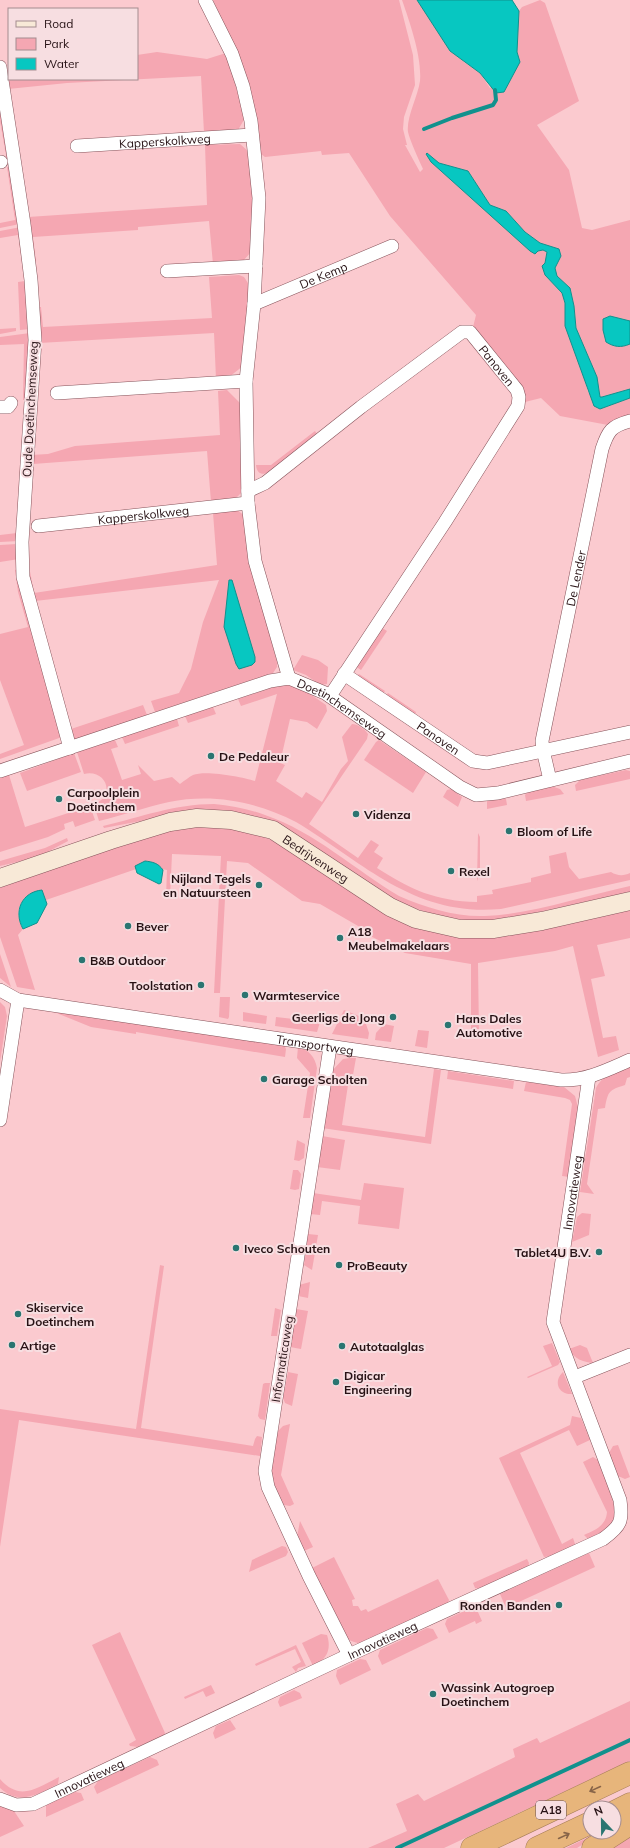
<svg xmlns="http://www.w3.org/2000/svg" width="630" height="1848" viewBox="0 0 630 1848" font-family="Mulish,sans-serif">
  <rect width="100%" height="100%" fill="#fbcacf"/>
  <!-- green -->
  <g fill="#f5a7b2">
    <path d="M213,0H399L413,55L415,85L404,117L403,129L407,145H405L420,172L423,169C419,160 410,141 408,132C406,118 418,96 420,81C422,57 410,23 402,0H417L464,62L480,73L490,88L520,62L517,52L519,11L522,7L540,0L545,3L579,101L537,125L569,170L582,228L592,230L630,220V389L602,398L600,397L597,377L576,328L574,306L570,288L557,276L555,268L561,256L559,249L540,243L525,232L506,211L490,205L468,171L439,163L427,154L431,162L530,251L543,250L547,252L545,263L542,267L545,275L562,293L565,303V326L583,373L588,392L606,407L630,398V417L608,425L560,416L541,398L525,402V394L473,327L476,315L390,216L349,153L322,155L321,151L265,157L261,154L258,131L234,46Z"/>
    <path d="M157,52L207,59L226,53L245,118L238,130L204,133L201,76L67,83L8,89L4,70H9V79H137V55Z"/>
    <path d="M0,100L12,160L7,161L0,121Z"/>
    <path d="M240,144L248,151L254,203L251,252L243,261L213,264L209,221L138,227V230L33,237L36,261L34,262L28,217L207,205L205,145Z"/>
    <path d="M12,166L20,224L0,228V223L15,220L7,167Z"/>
    <path d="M21,227L30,329L20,330L18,282L25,281L18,235L0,238V231Z"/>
    <path d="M239,275L244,277L250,286L243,366L229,377L216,379L214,333L39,343L38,307H41L43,327L212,318L209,277Z"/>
    <path d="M16,328V331L0,334V329Z"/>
    <path d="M30,333L27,400H23L24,344L0,345V337Z"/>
    <path d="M227,390L241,404L242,492L236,498L211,502L207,451L33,464L31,455L48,454L75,446L220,435L218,391Z"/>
    <path d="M315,431L318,436L271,472C263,475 257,475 256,465H271Z"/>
    <path d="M237,510L245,516L257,588L277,662V667L273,673L155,712L151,701L179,693L191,669L203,622L219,580L35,601L26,575L28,549L29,566L34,593L217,565L213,513Z"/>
    <path d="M17,533L19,541L0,542V535Z"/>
    <path d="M17,544L19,559L0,562V545Z"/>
    <path d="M19,569L62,737L0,759V754L24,745L0,680V634L28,627L18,592L15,570Z"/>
    <path d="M379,626L387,631L361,670L355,666Z"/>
    <path d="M302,655L318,660L328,667L327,684L320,685L306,675L293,670Z"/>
    <path d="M359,674L385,691L383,694L357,676Z"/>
    <path d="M280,685C298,684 312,695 326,705L327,711L317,729L307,722L290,719L280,763L285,765L276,781L302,798L306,792L322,802L341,769L348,761L342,737L352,724C357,724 365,729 368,734L367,739L309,824L358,858L371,840L379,845L374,852L383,858L377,868C412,890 435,901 477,902V896L493,894L492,890L531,882V878L551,873L549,856L566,852L569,867L579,879L611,872C617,876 624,876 630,873V880L501,909C414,917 364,863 296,822C257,802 213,793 169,802C146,807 123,815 99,821L94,805L104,798C112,784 100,770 84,774L77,752L115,740L118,747L111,749L122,780L141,774L138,765L154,781L172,777L180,784C184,781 189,777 193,775C206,770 242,777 255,781L277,694L241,706L238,699Z"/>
    <path d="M388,693L416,712L415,715L386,695Z"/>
    <path d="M143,705L147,715L72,741L71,729Z"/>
    <path d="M213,707L216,714L188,723L185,716Z"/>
    <path d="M177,719L179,726L125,744L122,737Z"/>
    <path d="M379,740L426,772L413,793L364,760L376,742Z"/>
    <path d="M74,753L81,772L27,791L20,773Z"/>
    <path d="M626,770L630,771V779L576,791L575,785L580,780Z"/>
    <path d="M9,775L25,827L90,806L95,820L75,827L73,821L64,824L65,829L48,837L0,852V778Z"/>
    <path d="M551,786L560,789L564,794L526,801L525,795L528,792Z"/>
    <path d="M451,789L462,797L458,807L443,797L447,790Z"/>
    <path d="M499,798L506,799L507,805L487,809V801Z"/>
    <path d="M214,804C232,806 249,809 265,815C315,832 355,870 399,896C427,908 455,917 485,916C533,914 583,896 630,886V892L511,918C466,925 433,917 392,899L286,830L146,820L104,828L103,826C141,817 175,804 214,804Z"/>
    <path d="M194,826C223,827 244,829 271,840L421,928L630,908V938L597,945L605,976L591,979L603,1038L616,1036L619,1050L598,1057L573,946L555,951L478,963L479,1034L471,1032V964L405,953L364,933L365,930L320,904L302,901L248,863L227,861L220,993H214L221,856L172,854L170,898L166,897L167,870L145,866L46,900L42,890C22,894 12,909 23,929L18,935L35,990L17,987L0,937V888C63,865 128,838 194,826Z"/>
    <path d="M478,833L480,837V873L477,881Z"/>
    <path d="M67,838L68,841L38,857L0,866V861L45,848Z"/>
    <path d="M0,954L11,987L0,978Z"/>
    <path d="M220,997H230L229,1017L228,1019L219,1017Z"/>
    <path d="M0,1002L5,1007L7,1016L0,1062Z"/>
    <path d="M344,1010L364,1018L369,1033L368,1039L332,1034Z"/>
    <path d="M54,1012L284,1045L286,1049L285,1057L136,1032V1034L91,1027Z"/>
    <path d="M243,1012L267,1016L266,1024L243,1021Z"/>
    <path d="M276,1017L320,1022L317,1032L275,1026Z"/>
    <path d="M384,1024L394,1026L391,1042L375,1040L376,1033Z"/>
    <path d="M418,1030L429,1031L427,1048L415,1046Z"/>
    <path d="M298,1047C309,1050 315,1057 317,1068L310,1118H303L310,1073L297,1058Z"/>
    <path d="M350,1058H356L351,1086L348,1085L342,1125L425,1137L434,1069L441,1070L431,1144L322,1128L332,1071L343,1059Z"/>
    <path d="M630,1066V1077L627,1078L625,1085C609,1090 608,1091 605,1108L598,1109L587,1184L594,1194L580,1192L596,1088C603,1074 617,1072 630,1066Z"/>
    <path d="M448,1071L514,1081L513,1089L447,1079Z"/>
    <path d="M526,1082L564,1087L575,1096L579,1111L569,1177L562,1176L572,1104L570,1100L565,1098L524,1091Z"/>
    <path d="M322,1136L345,1140L340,1170L317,1167Z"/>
    <path d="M297,1140L305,1144L304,1158L299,1161L294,1160Z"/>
    <path d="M293,1170H298L301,1174L299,1189L295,1190L290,1189Z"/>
    <path d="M364,1183L404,1188L399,1229L358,1224L360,1206L322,1201L320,1215L310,1214L313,1193L361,1200Z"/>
    <path d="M582,1213L591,1214L589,1235L572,1242L577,1217Z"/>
    <path d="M308,1234L318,1235L312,1270L304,1265Z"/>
    <path d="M160,1265L164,1266L141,1428L253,1446L255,1439L257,1436L262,1437L260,1456L19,1420L0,1547V1409L136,1429Z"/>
    <path d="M310,1282L308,1298L298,1296L299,1285Z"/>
    <path d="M275,1308L281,1310L277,1336H271Z"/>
    <path d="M296,1309L308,1311L301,1349L290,1347Z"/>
    <path d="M552,1343L560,1362L558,1365L528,1378L527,1377L552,1366L543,1346Z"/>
    <path d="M580,1345L587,1348L593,1363C583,1362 574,1359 569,1349Z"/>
    <path d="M288,1372L298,1374L292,1406L285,1403L283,1398Z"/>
    <path d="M563,1372L572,1394C558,1395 553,1381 563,1372Z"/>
    <path d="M265,1383H270L265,1420L260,1419L258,1416L263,1384Z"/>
    <path d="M572,1416L581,1418L590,1440L577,1446L569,1430L520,1453L562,1544L573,1538L575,1544L574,1546L552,1556L544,1557L499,1458L570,1425Z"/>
    <path d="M290,1424L281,1475L294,1504L290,1506L284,1505L281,1501L270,1475L277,1432L283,1426Z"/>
    <path d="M618,1445L630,1477L625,1479L618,1476L609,1453L613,1446Z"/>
    <path d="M593,1457L598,1460C604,1477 623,1512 610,1528C605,1534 595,1536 588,1539L584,1535C595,1530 606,1526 607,1512L583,1462Z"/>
    <path d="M300,1521L313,1547L304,1551L297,1537Z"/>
    <path d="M282,1546L286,1547L288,1552L286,1556L249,1572L252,1560Z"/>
    <path d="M589,1553L595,1567L506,1608L500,1594Z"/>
    <path d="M334,1557L355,1599L352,1600L353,1606H358L361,1611L366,1609L368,1612L438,1579L449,1600L448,1603L361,1644L351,1641L346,1637L310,1569Z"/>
    <path d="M527,1559L529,1563L528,1567L481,1589L475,1588L473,1583Z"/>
    <path d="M473,1607L477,1610L482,1621L476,1624L475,1621L449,1633L445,1624L447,1619Z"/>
    <path d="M427,1628L433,1629L438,1638L382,1665L378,1656L380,1650Z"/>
    <path d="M120,1632L165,1733L164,1735L138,1747L130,1746L129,1744L136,1740L92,1645Z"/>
    <path d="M321,1634L327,1635C332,1650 326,1660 313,1666L302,1643Z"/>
    <path d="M296,1645L306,1666L298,1668L296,1672L292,1667L301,1662L295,1649L256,1666L255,1664Z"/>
    <path d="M360,1659L366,1660L371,1670L340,1685L336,1676L337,1670Z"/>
    <path d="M211,1685L215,1693L206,1697L203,1691L185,1699L184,1697Z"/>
    <path d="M294,1690L300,1693L302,1698L280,1707L278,1702L280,1697Z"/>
    <path d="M630,1701V1761L444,1848H368L407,1831L396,1804L418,1794L424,1801L515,1757L513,1749L537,1738L540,1743Z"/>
    <path d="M230,1720L236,1729L215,1739L213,1733L216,1726Z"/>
    <path d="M150,1757L157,1760L159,1765L97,1794L94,1787L98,1781Z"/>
    <path d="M59,1777L58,1784C39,1794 19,1806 0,1788V1779C20,1802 37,1788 59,1777Z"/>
    <path d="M75,1792L81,1793L84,1800L46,1817V1805Z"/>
    <path d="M0,1805L14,1811L24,1826L0,1837Z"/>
    <path d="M599,1832H602L577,1848H566Z"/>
    <path d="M630,1835V1848H608Z"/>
  </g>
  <!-- water -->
  <g fill="#07c7c1" stroke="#11918d">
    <path d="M417,0H512L519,11L517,52L520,62L504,92L496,93L480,73L450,51Z"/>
    <path d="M427,153L439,163L468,171L490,205L506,211L525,232L540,243L559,249L561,256L555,268L557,276L570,288L574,306L576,328L597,377L600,397H602L630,389V398L600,409L594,406L565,326V303L562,293L545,275L542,266L545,263L547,252L543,250L538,251L535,254L530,251L431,162L426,154Z"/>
    <path d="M610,316L630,321V344C621,348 614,347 606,342L603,330V319Z"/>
    <path d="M229,580H232L255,657V662L252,665L239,669L236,664L224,627Z"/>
    <path d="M145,861C153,862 158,863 163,870L161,883L159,884L137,873L135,866Z"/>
    <path d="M42,890L47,904L37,923L23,929C13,911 22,892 42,890Z"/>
  </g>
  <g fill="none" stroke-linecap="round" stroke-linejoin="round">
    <!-- stream -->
    <g stroke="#11918d" stroke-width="4">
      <path d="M424,129L452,118L493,105L496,100L495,90"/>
      <path d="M397,1848L630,1740"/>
    </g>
    <!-- minor casing -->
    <g stroke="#86535a" stroke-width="14">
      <g id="minor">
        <path d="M205,0L232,54L243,86L251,121L259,198L254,304L246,381L248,503L255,561L289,678"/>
        <path d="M0,67L24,224L31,280L35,340L22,542L23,577L70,748"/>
        <path id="s1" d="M77,146L252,135"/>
        <path d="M0,162H1"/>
        <path d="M167,271L256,266"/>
        <path id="s2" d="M254,304L392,246"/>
        <path d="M57,393L246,381"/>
        <path d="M0,407H8L11,403"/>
        <path id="s3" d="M248,491L265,483L361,407L462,332H470L517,390L519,397L518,406L445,522L330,696"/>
        <path id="s4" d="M38,526L248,503"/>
        <path id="s5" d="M344,674L473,761L487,763L630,732"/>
        <path id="s6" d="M0,771L270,681L289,678L325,693L460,787L476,795L498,793L630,761"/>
        <path id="s7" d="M550,780L543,750L542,741L602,449C608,431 611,426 630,421"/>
        <path id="s8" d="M0,990L18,1000C199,1026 380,1055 561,1080C586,1081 607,1070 630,1060"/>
        <path d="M330,1047L265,1471L268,1487L309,1576L349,1655"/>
        <path d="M0,1120L18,1000"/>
        <path d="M575,1377L630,1355"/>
        <path id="s9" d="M0,1799L16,1805L33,1804L349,1655L603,1539C621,1526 623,1521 620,1500L553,1322L589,1077"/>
      </g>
    </g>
    <!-- secondary casing -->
    <g stroke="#86535a" stroke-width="19">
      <g id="secondary">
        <path id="s10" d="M0,878L111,840L170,822L197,818L231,820L273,830L390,907L416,919L460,929H493L542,921L630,901"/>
      </g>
    </g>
    <!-- motorway casing -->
    <g stroke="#a47c57" stroke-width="23">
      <g id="motorway">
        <path d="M614,1812L630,1804"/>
        <path d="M472,1848L630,1773"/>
        <path d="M537,1848L590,1823"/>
        <path d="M593,1848L630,1824"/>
      </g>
    </g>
    <!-- minor -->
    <use href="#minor" stroke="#fff" stroke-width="13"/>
    <!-- secondary -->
    <use href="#secondary" stroke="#f8e9d7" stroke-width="18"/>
    <!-- motorway -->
    <use href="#motorway" stroke="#e7b57b" stroke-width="22"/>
  </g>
  <!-- one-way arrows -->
  <defs><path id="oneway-shaft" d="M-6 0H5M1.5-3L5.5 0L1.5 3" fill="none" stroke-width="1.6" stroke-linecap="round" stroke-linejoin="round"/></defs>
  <g stroke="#876448">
    <use href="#oneway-shaft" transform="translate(595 1789) rotate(155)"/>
    <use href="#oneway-shaft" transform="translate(564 1836) rotate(-25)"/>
  </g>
  <!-- markers -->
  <g fill="#2b7571" stroke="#f7dee1" stroke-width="1.5">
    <circle cx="211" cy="756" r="4"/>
    <circle cx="59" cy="799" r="4"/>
    <circle cx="356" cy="814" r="4"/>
    <circle cx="509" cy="831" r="4"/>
    <circle cx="451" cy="871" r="4"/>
    <circle cx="259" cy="885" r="4"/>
    <circle cx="128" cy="926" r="4"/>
    <circle cx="340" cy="938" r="4"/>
    <circle cx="82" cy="960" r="4"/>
    <circle cx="201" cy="985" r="4"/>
    <circle cx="245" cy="995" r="4"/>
    <circle cx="393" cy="1017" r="4"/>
    <circle cx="448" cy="1025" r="4"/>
    <circle cx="264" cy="1079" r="4"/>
    <circle cx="236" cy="1248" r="4"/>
    <circle cx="599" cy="1252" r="4"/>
    <circle cx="339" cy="1265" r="4"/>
    <circle cx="18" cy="1314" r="4"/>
    <circle cx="12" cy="1345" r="4"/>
    <circle cx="342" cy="1346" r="4"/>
    <circle cx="336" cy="1382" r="4"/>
    <circle cx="559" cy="1605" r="4"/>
    <circle cx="433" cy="1694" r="4"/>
  </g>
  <g text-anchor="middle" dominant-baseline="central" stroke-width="4" stroke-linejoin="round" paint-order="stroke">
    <!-- shield labels -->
    <rect fill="#f7dee1" stroke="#654f52" stroke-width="1" x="536" y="1801" width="30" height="18" rx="3"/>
    <g font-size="11" font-weight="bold" fill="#271215">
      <text x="551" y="1810">A18</text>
    </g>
    <!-- street labels -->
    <g font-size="12" fill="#271215" stroke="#f7dee1">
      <text stroke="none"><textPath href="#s1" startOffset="88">Kapperskolkweg</textPath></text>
      <text stroke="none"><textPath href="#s2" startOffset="75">De Kemp</textPath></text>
      <text stroke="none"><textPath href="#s3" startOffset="318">Panoven</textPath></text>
      <text transform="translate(30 409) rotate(-87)">Oude Doetinchemseweg</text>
      <text stroke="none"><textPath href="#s4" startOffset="106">Kapperskolkweg</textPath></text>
      <text stroke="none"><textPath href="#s7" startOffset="206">De Lender</textPath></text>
      <text stroke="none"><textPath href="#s6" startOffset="365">Doetinchemseweg</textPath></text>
      <text stroke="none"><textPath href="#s5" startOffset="114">Panoven</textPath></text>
      <text stroke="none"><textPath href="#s10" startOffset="335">Bedrijvenweg</textPath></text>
      <text stroke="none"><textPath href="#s8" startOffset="321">Transportweg</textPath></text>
      <text stroke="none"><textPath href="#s9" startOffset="1030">Innovatieweg</textPath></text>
      <text transform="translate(282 1359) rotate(-81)">Informaticaweg</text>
      <text stroke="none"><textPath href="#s9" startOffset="420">Innovatieweg</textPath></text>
      <text stroke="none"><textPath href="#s9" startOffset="96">Innovatieweg</textPath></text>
    </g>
    <!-- poi labels -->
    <g font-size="12" font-weight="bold" fill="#271215" stroke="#f7dee1" text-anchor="start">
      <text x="219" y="756">De Pedaleur</text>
      <text x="67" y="792">Carpoolplein<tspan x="67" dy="14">Doetinchem</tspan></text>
      <text x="364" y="814">Videnza</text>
      <text x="517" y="831">Bloom of Life</text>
      <text x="459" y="871">Rexel</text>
      <text x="251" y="878" text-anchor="end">Nijland Tegels<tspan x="251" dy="14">en Natuursteen</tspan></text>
      <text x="136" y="926">Bever</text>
      <text x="348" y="931">A18<tspan x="348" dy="14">Meubelmakelaars</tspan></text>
      <text x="90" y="960">B&amp;B Outdoor</text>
      <text x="193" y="985" text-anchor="end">Toolstation</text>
      <text x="253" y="995">Warmteservice</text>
      <text x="385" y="1017" text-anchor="end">Geerligs de Jong</text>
      <text x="456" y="1018">Hans Dales<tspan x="456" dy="14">Automotive</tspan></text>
      <text x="272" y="1079">Garage Scholten</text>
      <text x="244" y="1248">Iveco Schouten</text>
      <text x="591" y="1252" text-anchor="end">Tablet4U B.V.</text>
      <text x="347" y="1265">ProBeauty</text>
      <text x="26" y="1307">Skiservice<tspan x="26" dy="14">Doetinchem</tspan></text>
      <text x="20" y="1345">Artige</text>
      <text x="350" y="1346">Autotaalglas</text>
      <text x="344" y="1375">Digicar<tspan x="344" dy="14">Engineering</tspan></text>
      <text x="551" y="1605" text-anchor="end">Ronden Banden</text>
      <text x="441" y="1687">Wassink Autogroep<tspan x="441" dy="14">Doetinchem</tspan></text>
    </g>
  </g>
  <!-- legend -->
  <rect x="8" y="8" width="130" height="72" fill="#f7dee1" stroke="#a48c8f"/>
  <rect x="16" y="21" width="20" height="6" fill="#f8e9d7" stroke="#a48c8f"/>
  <text x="44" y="28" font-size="12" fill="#271215">Road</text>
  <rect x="16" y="38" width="20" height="12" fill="#f5a7b2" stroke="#a48c8f"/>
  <text x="44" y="48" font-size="12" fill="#271215">Park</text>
  <rect x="16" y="58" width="20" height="12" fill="#07c7c1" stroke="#a48c8f"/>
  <text x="44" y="68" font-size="12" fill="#271215">Water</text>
  <!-- north arrow -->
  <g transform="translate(602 1820) rotate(338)"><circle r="19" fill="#f7dee1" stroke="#a48c8f"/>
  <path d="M0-3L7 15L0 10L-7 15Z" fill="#2b7571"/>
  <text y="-6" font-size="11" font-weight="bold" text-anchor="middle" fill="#271215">N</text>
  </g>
</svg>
